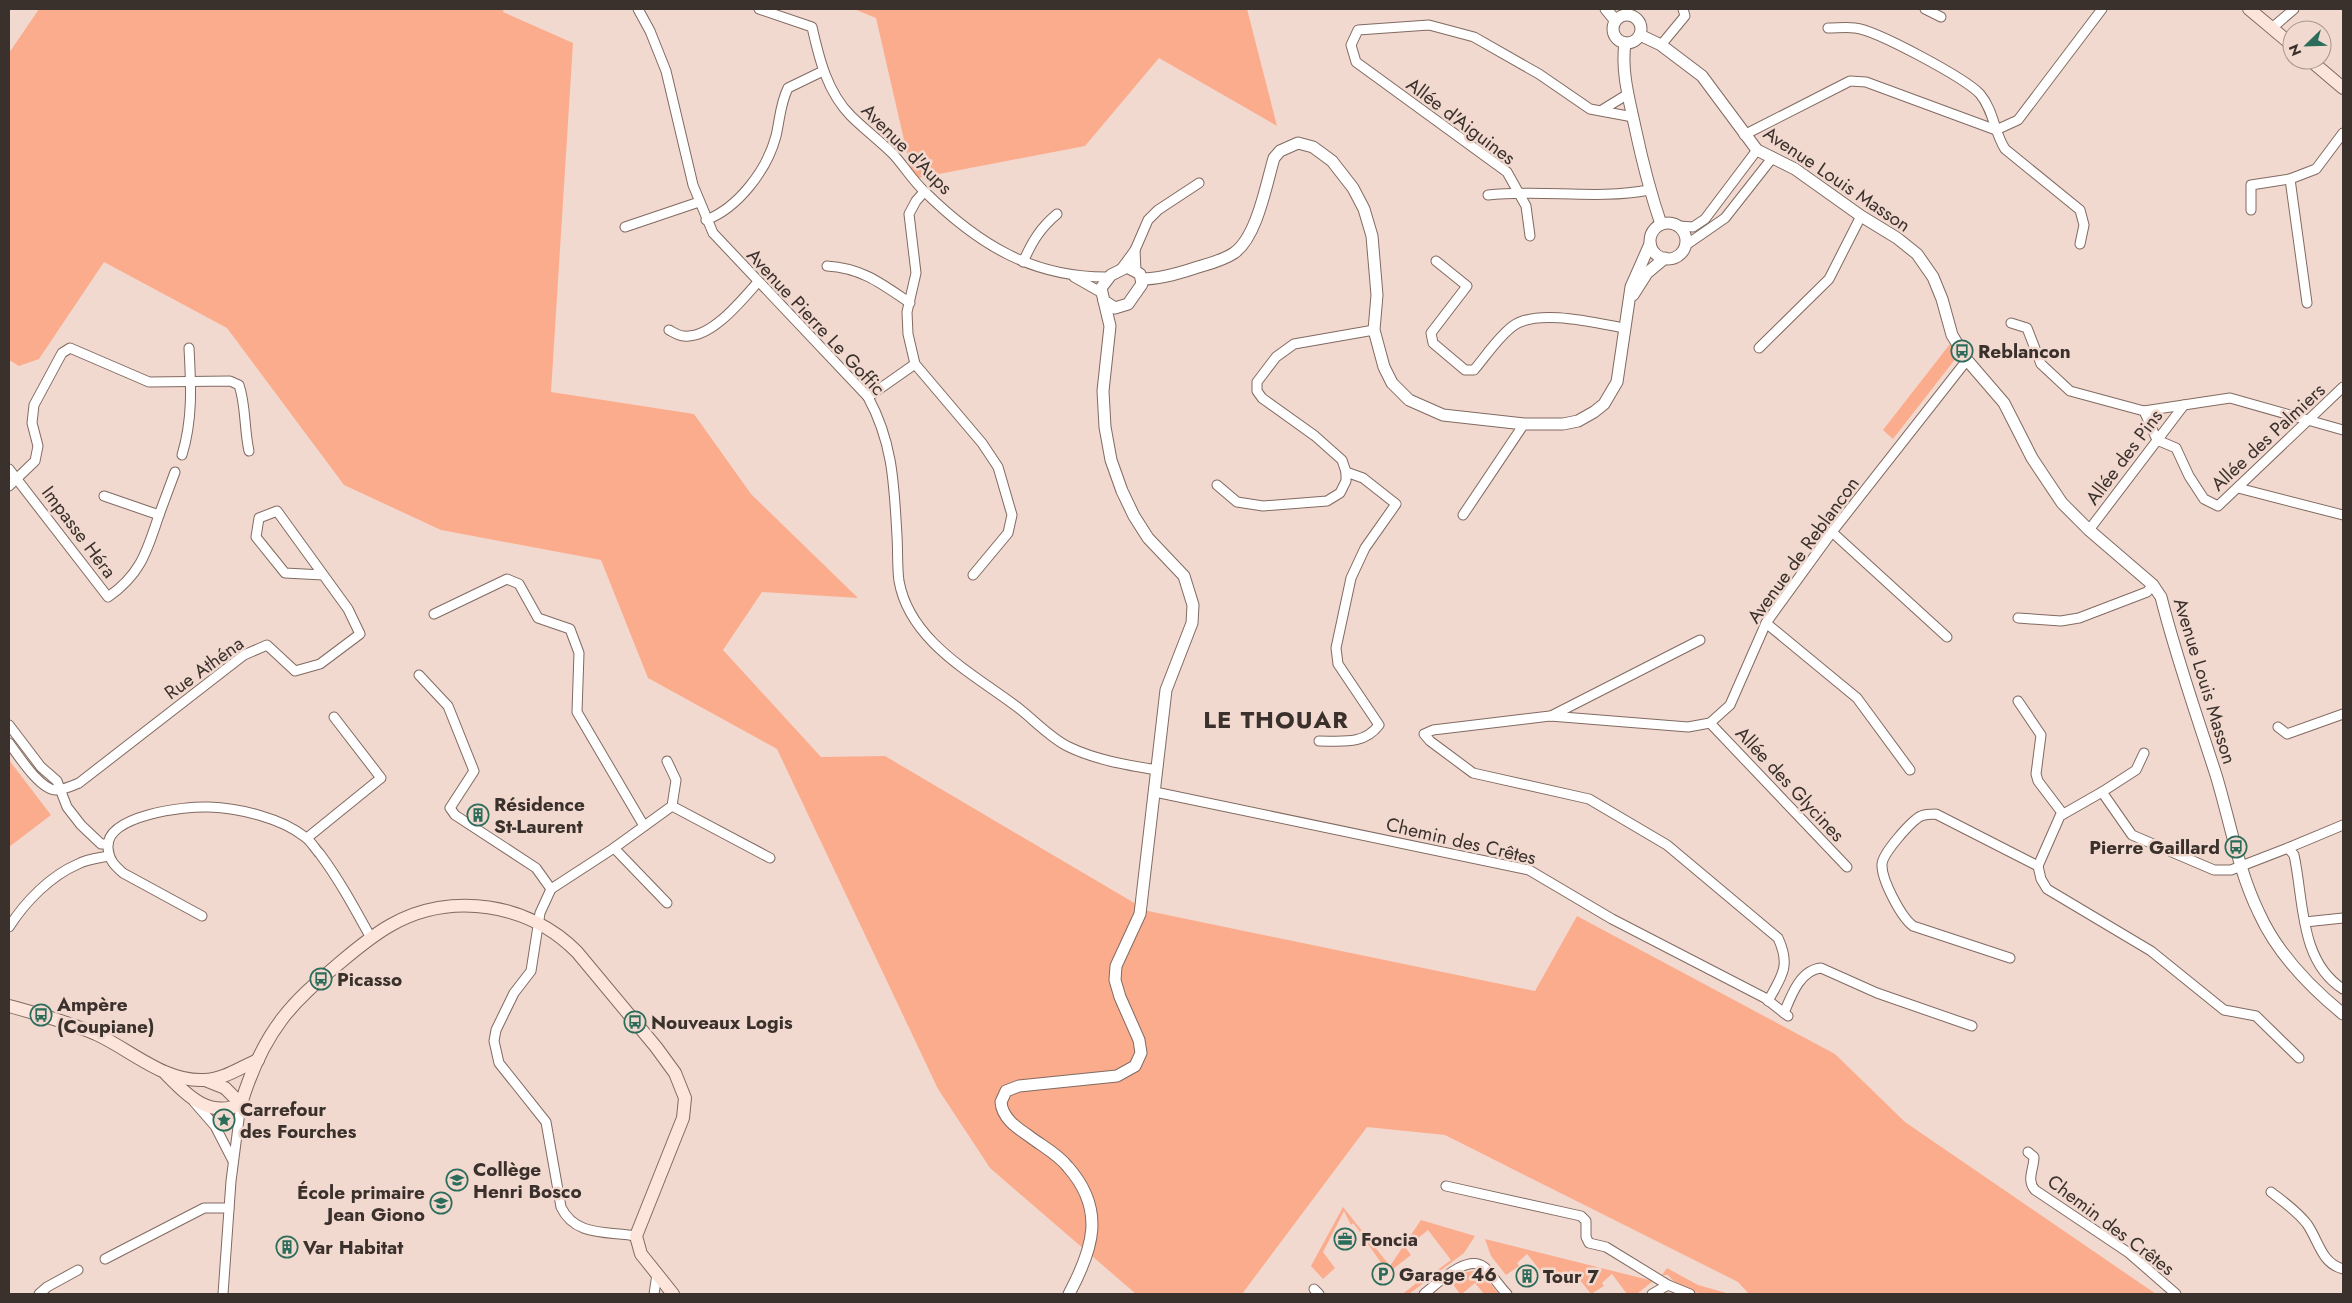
<svg xmlns="http://www.w3.org/2000/svg" width="2352" height="1303" viewBox="0 0 2352 1303" font-family="Jost,sans-serif">
  <rect width="100%" height="100%" fill="#f2d9cf"/>
  <!-- green -->
  <g fill="#fbac8d">
    <path d="M39,9H504L503,12L573,43L551,392L694,414L751,494L858,598L762,592L723,650L821,757L885,756L1148,911L1535,991L1577,916L1835,1054L1905,1122L2156,1294H1749L1738,1282L1445,1135L1367,1127L1242,1294H1136L990,1168L938,1089L777,749L648,678L601,560L441,530L344,485L227,328L104,262L39,359L19,366L9,360V53Z"/>
    <path d="M854,9H1247L1277,126L1159,58L1085,146L913,179L876,18Z"/>
    <path d="M1950,344L1956,358L1893,439L1883,430Z"/>
    <path d="M9,760L51,815L9,847Z"/>
    <path d="M1343,1207L1390,1266L1421,1220L1475,1236L1464,1253L1409,1294H1405L1404,1293L1426,1275L1428,1277L1451,1260L1428,1230L1406,1248L1411,1255L1388,1273L1357,1228L1353,1223L1351,1225L1344,1211L1323,1252L1335,1268L1323,1279L1311,1266Z"/>
    <path d="M1485,1239L1653,1281L1637,1294H1627L1612,1274L1602,1283L1604,1286L1591,1294L1572,1270L1551,1284L1527,1254L1517,1263L1519,1266L1506,1275L1491,1256Z"/>
    <path d="M1667,1268L1698,1285L1730,1294C1707,1294 1684,1296 1668,1275H1662Z"/>
    <path d="M1473,1271L1486,1278L1499,1294H1484L1475,1283L1463,1293V1294H1460L1452,1283V1279L1461,1273Z"/>
  </g>
  <g fill="none" stroke-linecap="round" stroke-linejoin="round">
    <!-- minor casing -->
    <g stroke="#816a61" stroke-width="11">
      <g id="minor">
        <path d="M638,9L650,31L666,71L693,185L713,233L868,397C893,443 894,484 897,536C898,551 897,567 899,581C910,643 976,675 1021,710C1036,722 1052,739 1069,747C1096,760 1127,765 1157,770"/>
        <path d="M759,9L812,27C819,58 827,92 851,116C864,129 880,141 893,154C904,166 913,181 925,192C978,244 1032,278 1109,277"/>
        <path d="M1925,9L1941,17"/>
        <path d="M1828,28C1837,28 1847,27 1855,28C1876,30 1965,78 1980,94C1994,111 1994,132 2005,149L2080,210L2084,225L2080,244"/>
        <path d="M2272,28L2294,9"/>
        <path d="M1661,45L1685,16L1683,9"/>
        <path d="M1602,110L1628,94"/>
        <path d="M1744,135L1850,81L1866,82L1996,130L2018,120L2102,9"/>
        <path d="M2290,179L2307,303"/>
        <path d="M924,192L916,201L909,214L916,273L907,312L908,334L915,364L982,443L998,467L1012,515L1008,533L973,575"/>
        <path d="M1488,195C1542,189 1597,200 1649,190"/>
        <path d="M2251,210V185L2290,179L2316,169L2343,133"/>
        <path d="M706,220C738,208 767,170 776,136C780,119 780,104 788,88L823,71"/>
        <path d="M1679,226L1693,227L1705,219L1757,150"/>
        <path d="M625,227L699,202"/>
        <path d="M1530,236L1526,206L1507,172L1356,62L1351,45L1358,30L1429,25L1474,37L1539,74L1590,109L1633,117"/>
        <path d="M1686,245L1725,218L1773,157"/>
        <path d="M1135,250L1136,271"/>
        <path d="M1436,261L1467,286L1431,333L1433,343L1465,370H1474C1486,356 1498,337 1513,326C1537,308 1596,323 1624,328"/>
        <path d="M1023,262C1032,242 1040,228 1057,214"/>
        <path d="M827,266C862,268 882,284 910,303"/>
        <path d="M1121,269L1135,250L1148,220L1158,210L1199,183"/>
        <path d="M1074,277L1102,293"/>
        <path d="M2011,323L2027,328L2041,364L2070,391L2144,411L2157,440L2176,448L2189,476L2204,499L2218,506L2343,387"/>
        <path d="M669,330C673,332 679,336 684,336C711,339 741,301 758,282"/>
        <path d="M1759,348L1829,279L1861,216"/>
        <path d="M868,397L915,364"/>
        <path d="M2144,411L2230,398L2343,430"/>
        <path d="M182,455C193,419 191,385 189,348"/>
        <path d="M9,469L108,597C141,574 147,551 159,515"/>
        <path d="M1217,485L1237,502L1263,506L1327,501L1340,493L1346,481V472L1342,460L1315,436L1262,398L1257,391V382L1276,357L1294,344L1374,330"/>
        <path d="M9,486L35,461L38,446L32,423L34,405L62,353L70,348L149,382L230,381L239,385C246,405 244,429 249,451"/>
        <path d="M2238,488L2343,515"/>
        <path d="M104,496L159,515L175,472"/>
        <path d="M1463,515L1524,424"/>
        <path d="M2089,530L2184,405"/>
        <path d="M1832,532L1947,637"/>
        <path d="M434,614L507,579L519,584L538,618L570,629L579,653L577,712L644,826"/>
        <path d="M2018,618L2061,621L2079,618L2147,592L2153,585"/>
        <path d="M1766,623L1857,698L1910,770"/>
        <path d="M419,675L448,706L474,771L450,808L455,815L536,868L551,889"/>
        <path d="M2018,701L2041,735L2036,774L2038,781L2063,814"/>
        <path d="M1551,716L1700,640"/>
        <path d="M1710,723L1847,867"/>
        <path d="M9,725L41,767L57,781L67,807L81,825L101,844H108"/>
        <path d="M2278,727L2287,734L2343,714"/>
        <path d="M1319,741C1342,741 1364,745 1379,725L1338,664L1336,648L1351,578L1365,548L1396,504L1363,478L1346,472"/>
        <path d="M9,743C18,755 40,790 56,790C63,790 72,786 79,783L244,655L267,645L295,671L320,664L360,634L348,609L277,511L259,518L256,537L285,573L323,575"/>
        <path d="M667,761L676,780L672,806"/>
        <path d="M1155,792L1529,870L1612,919L1765,998L1788,1016"/>
        <path d="M2102,792L2136,770L2144,753"/>
        <path d="M307,838L381,778L334,717"/>
        <path d="M614,848L667,903"/>
        <path d="M2288,848L2343,825"/>
        <path d="M2038,866L2041,879L2047,889L2151,951L2224,1010L2256,1016L2299,1058"/>
        <path d="M202,916L123,873C114,865 109,860 108,848C105,815 186,806 209,807C239,808 281,818 305,837C311,841 315,849 320,854C340,881 355,909 371,938"/>
        <path d="M2305,922L2343,918"/>
        <path d="M9,927C25,902 50,876 78,864C87,859 99,858 109,856"/>
        <path d="M2010,958L1913,926C1901,917 1881,879 1882,864C1883,853 1911,821 1921,816C1926,814 1931,814 1936,814L2038,866L2060,816L2102,792L2132,835L2214,870H2231L2288,848L2294,855C2304,900 2299,961 2343,989"/>
        <path d="M1768,1001C1782,976 1791,966 1778,938L1667,845L1589,799L1473,773L1430,741L1424,734L1433,730L1550,716L1688,727L1710,723L1730,705L1766,623L1832,532L1967,360"/>
        <path d="M1784,1013C1791,996 1800,970 1821,968L1877,993L1972,1026"/>
        <path d="M194,1102L215,1126L233,1161"/>
        <path d="M2028,1152L2034,1157C2034,1169 2026,1180 2035,1190L2129,1253L2176,1294"/>
        <path d="M1446,1186L1581,1216L1586,1221V1237L1589,1243L1606,1247L1668,1285"/>
        <path d="M2271,1192C2284,1202 2297,1211 2307,1224C2319,1241 2321,1263 2343,1269"/>
        <path d="M636,1236C608,1231 575,1237 561,1207L546,1122L499,1063L494,1041L496,1030L514,993L531,971L540,913L551,889L614,848L672,806L770,858"/>
        <path d="M105,1259L204,1208H229"/>
        <path d="M1314,1289L1319,1294"/>
        <path d="M39,1294L47,1287L78,1270"/>
        <path d="M223,1294L231,1181L241,1104"/>
        <path d="M654,1294L657,1274"/>
        <path d="M1424,1294C1437,1284 1467,1253 1484,1267C1492,1274 1499,1286 1507,1294"/>
        <path d="M1652,1294L1668,1285L1690,1294"/>
      </g>
    </g>
    <!-- tertiary casing -->
    <g stroke="#816a61" stroke-width="13">
      <g id="tertiary">
        <path d="M1606,9L1615,20"/>
        <circle cx="1627" cy="29" r="14"/>
        <path d="M1640,35L1661,45L1702,76L1757,150L1795,169L1861,216L1897,238L1917,254L1933,277L1942,299L1952,335L1967,360L2004,403L2032,458L2062,503L2089,530L2153,585L2161,597C2176,657 2197,716 2216,775C2230,821 2238,870 2259,913C2277,953 2310,987 2343,1014"/>
        <path d="M1625,43C1621,71 1629,99 1635,127C1642,160 1650,192 1661,224"/>
        <circle cx="1668" cy="241" r="18"/>
        <path d="M1127,267L1140,274L1142,284L1128,304L1115,308L1104,301L1101,288L1111,275Z"/>
        <path d="M1142,279C1160,279 1177,274 1195,268C1208,264 1222,261 1234,253C1257,237 1266,185 1274,158L1280,151L1298,143L1313,147L1332,161L1353,188L1364,209L1372,236L1377,295L1374,330L1384,367L1392,383L1409,400L1443,415L1524,424H1563L1578,421L1594,412L1604,404L1617,382L1631,287L1650,244"/>
        <path d="M1633,295L1647,273L1665,258"/>
        <path d="M1069,1294C1093,1249 1106,1210 1068,1167C1058,1154 1042,1146 1029,1136C1017,1128 1002,1118 1001,1102L1006,1091L1019,1086L1117,1076L1135,1066L1141,1053L1139,1040L1120,997L1115,980L1116,966L1140,914L1166,690L1192,623L1193,605L1184,576L1148,538L1134,516L1122,491L1111,460L1105,427L1103,391L1110,326L1104,301"/>
      </g>
    </g>
    <!-- secondary casing -->
    <g stroke="#816a61" stroke-width="14">
      <g id="secondary">
        <path d="M2249,9L2292,45"/>
        <path d="M2310,60L2343,88"/>
        <path d="M9,1006C38,1014 68,1022 96,1034C131,1050 164,1082 204,1080C223,1080 241,1067 258,1060"/>
        <path d="M166,1074C187,1095 209,1119 241,1104"/>
        <path d="M205,1080L225,1088L241,1104"/>
        <path d="M241,1104C250,1074 263,1044 282,1019C298,998 317,982 336,966C354,951 371,936 391,925C451,891 529,903 577,952L656,1047L675,1073L685,1098L683,1118L636,1236L641,1254L673,1294"/>
      </g>
    </g>
    <!-- minor -->
    <use href="#minor" stroke="#fff" stroke-width="9"/>
    <!-- tertiary -->
    <use href="#tertiary" stroke="#fff" stroke-width="11"/>
    <!-- secondary -->
    <use href="#secondary" stroke="#fde5db" stroke-width="12"/>
  </g>
  <!-- icons -->
  <defs>
    <g id="bus-ring" transform="scale(1.125)"><circle r="9.5" fill="#f2d9cf" stroke="#2c6c5b" stroke-width="1.5"/><path d="M-5-6H5V4H4V6H2V4H-2V6H-4V4H-5ZM-3.5-4V0h7V-4ZM-3.5 1.2v1.5H-2V1.2ZM2 1.2v1.5H3.5V1.2Z" fill="#2c6c5b"/></g>
    <g id="building-ring" transform="scale(1.125)"><circle r="9.5" fill="#f2d9cf" stroke="#2c6c5b" stroke-width="1.5"/><path d="M-4-6H4V6H1V3H-1V6H-4ZM-2.5-4.3h1.7v1.8h-1.7ZM.8-4.3h1.7v1.8H.8ZM-2.5-1h1.7V.8h-1.7ZM.8-1h1.7V.8H.8Z" fill="#2c6c5b"/></g>
    <g id="sight-ring" transform="scale(1.125)"><circle r="9.5" fill="#f2d9cf" stroke="#2c6c5b" stroke-width="1.5"/><path d="M0-6L1.8-2.2L6-1.7L2.9 1.2L3.7 5.4L0 3.3L-3.7 5.4L-2.9 1.2L-6-1.7L-1.8-2.2Z" fill="#2c6c5b"/></g>
    <g id="school-ring" transform="scale(1.125)"><circle r="9.5" fill="#f2d9cf" stroke="#2c6c5b" stroke-width="1.5"/><path d="M0-5L7-2L0 1L-7-2ZM-4 1L0 2.5L4 1V4Q0 6-4 4Z" fill="#2c6c5b"/></g>
    <g id="office-ring" transform="scale(1.125)"><circle r="9.5" fill="#f2d9cf" stroke="#2c6c5b" stroke-width="1.5"/><path d="M-6-3h4V-5.5h4V-3h4V5H-6ZM-1-4.5V-3h2v-1.5ZM-6 0V1H6V0Z" fill="#2c6c5b"/></g>
    <g id="parking-ring" transform="scale(1.125)"><circle r="9.5" fill="#f2d9cf" stroke="#2c6c5b" stroke-width="1.5"/><path d="M-3.5-5.5H1a3.5 3.5 0 0 1 0 7H-1V5.5H-3.5ZM-1-3.4V-.6H.8a1.4 1.4 0 0 0 0-2.8Z" fill="#2c6c5b"/></g>
  </defs>
  <g fill-rule="evenodd">
    <use href="#bus-ring" x="1962" y="351"/>
    <use href="#building-ring" x="478" y="815"/>
    <use href="#bus-ring" x="2236" y="847"/>
    <use href="#bus-ring" x="321" y="979"/>
    <use href="#bus-ring" x="41" y="1015"/>
    <use href="#bus-ring" x="635" y="1022"/>
    <use href="#sight-ring" x="224" y="1120"/>
    <use href="#school-ring" x="457" y="1180"/>
    <use href="#school-ring" x="441" y="1203"/>
    <use href="#office-ring" x="1345" y="1239"/>
    <use href="#building-ring" x="287" y="1247"/>
    <use href="#parking-ring" x="1383" y="1274"/>
    <use href="#building-ring" x="1527" y="1276"/>
  </g>
  <g text-anchor="middle" dominant-baseline="central" stroke-width="5" stroke-linejoin="round" paint-order="stroke">
    <!-- street labels -->
    <g font-size="19" fill="#3a312d" stroke="#f2d9cf">
      <text transform="translate(1461 121) rotate(37)">Allée d'Aiguines</text>
      <text transform="translate(907 149) rotate(45)">Avenue d'Aups</text>
      <text transform="translate(1837 179) rotate(34)">Avenue Louis Masson</text>
      <text transform="translate(816 322) rotate(47)">Avenue Pierre Le Goffic</text>
      <text transform="translate(2268 437) rotate(-43)">Allée des Palmiers</text>
      <text transform="translate(2124 457) rotate(-53)">Allée des Pins</text>
      <text transform="translate(79 532) rotate(53)">Impasse Héra</text>
      <text transform="translate(1803 550) rotate(-54)">Avenue de Reblancon</text>
      <text transform="translate(204 668) rotate(-36)">Rue Athéna</text>
      <text transform="translate(2205 681) rotate(73)">Avenue Louis Masson</text>
      <text transform="translate(1790 784) rotate(47)">Allée des Glycines</text>
      <text transform="translate(1461 841) rotate(13)">Chemin des Crêtes</text>
      <text transform="translate(2111 1225) rotate(37)">Chemin des Crêtes</text>
    </g>
    <!-- poi labels -->
    <g font-size="19" font-weight="bold" fill="#3a312d" stroke="#f2d9cf" text-anchor="start">
      <text x="1978" y="351">Reblancon</text>
      <text x="494" y="804">Résidence<tspan x="494" dy="22">St-Laurent</tspan></text>
      <text x="2220" y="847" text-anchor="end">Pierre Gaillard</text>
      <text x="337" y="979">Picasso</text>
      <text x="57" y="1004">Ampère<tspan x="57" dy="22">(Coupiane)</tspan></text>
      <text x="651" y="1022">Nouveaux Logis</text>
      <text x="240" y="1109">Carrefour<tspan x="240" dy="22">des Fourches</tspan></text>
      <text x="473" y="1169">Collège<tspan x="473" dy="22">Henri Bosco</tspan></text>
      <text x="425" y="1192" text-anchor="end">École primaire<tspan x="425" dy="22">Jean Giono</tspan></text>
      <text x="1361" y="1239">Foncia</text>
      <text x="303" y="1247">Var Habitat</text>
      <text x="1399" y="1274">Garage 46</text>
      <text x="1543" y="1276">Tour 7</text>
    </g>
    <!-- district labels -->
    <g font-size="24" font-weight="bold" letter-spacing="1" fill="#3a312d" stroke="#f2d9cf">
      <text x="1276" y="719">LE THOUAR</text>
    </g>
  </g>
  <!-- border -->
  <rect width="2352" height="1303" fill="none" stroke="#3a312d" stroke-width="20"/>
  <!-- north arrow -->
  <g transform="translate(2307 45) rotate(247)"><circle r="24" fill="#f2d9cf" stroke="#a8968e"/>
  <path d="M0-4L9 19L0 12L-9 19Z" fill="#2c6c5b"/>
  <text y="-8" font-size="14" font-weight="bold" text-anchor="middle" fill="#3a312d">N</text>
  </g>
</svg>
